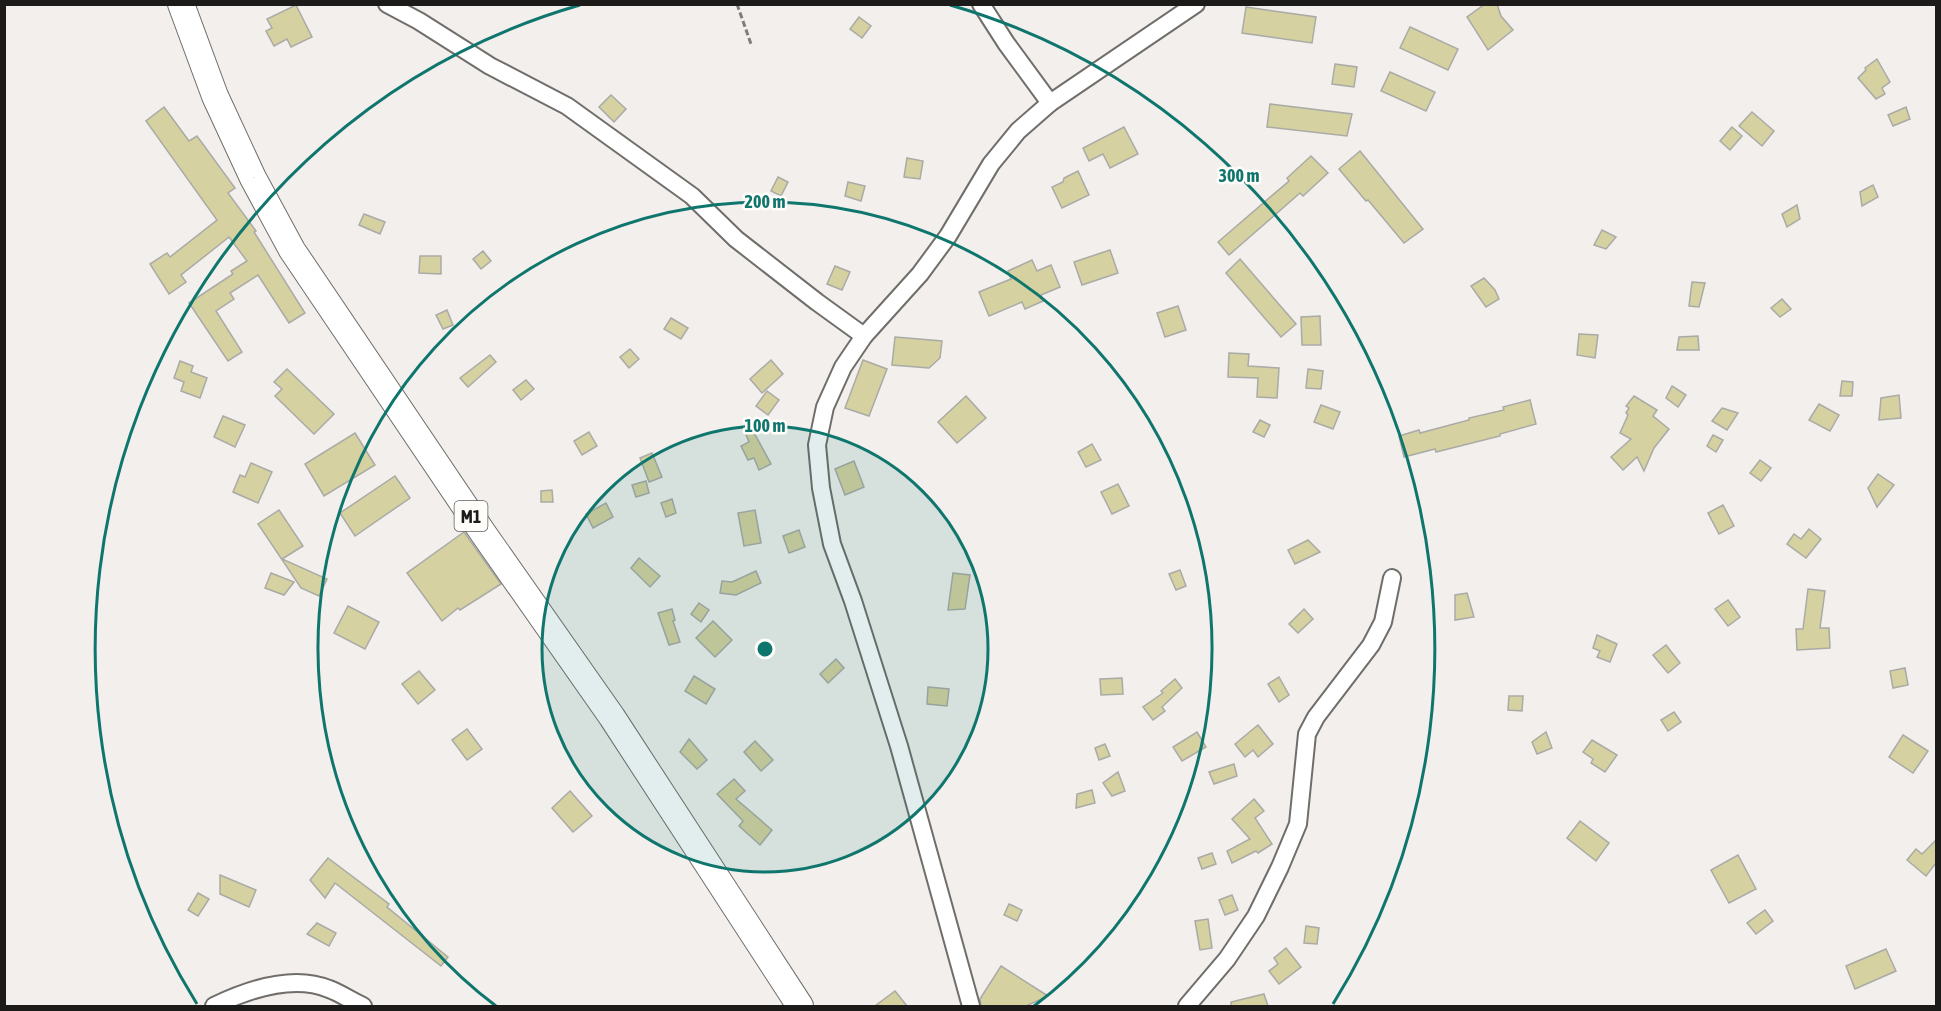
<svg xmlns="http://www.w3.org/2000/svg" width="1941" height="1011" viewBox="0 0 1941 1011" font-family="'Asap Condensed',sans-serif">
  <rect width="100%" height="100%" fill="#f2efec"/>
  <!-- building -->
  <g fill="#d5d1a0" stroke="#aaaaa6" stroke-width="1.5">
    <path d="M1485,4H1497L1501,16L1513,30L1488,50L1467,17Z"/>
    <path d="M296,5L312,37L291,47L287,39L274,46L266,31L272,28L267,19Z"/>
    <path d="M1246,7L1316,17L1312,43L1242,33Z"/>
    <path d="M859,17L871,26L862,38L850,29Z"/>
    <path d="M1410,27L1458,49L1448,70L1400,48Z"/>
    <path d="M1877,59L1890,82L1882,88L1885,94L1876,99L1858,78L1866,70L1865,68Z"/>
    <path d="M1335,64L1357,67L1354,87L1332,84Z"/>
    <path d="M1390,72L1435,92L1426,111L1381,91Z"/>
    <path d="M611,95L626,109L614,122L599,107Z"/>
    <path d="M1270,104L1352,114L1347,136L1267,127Z"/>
    <path d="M164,107L189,141L197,136L235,188L228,193L256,231L254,232L305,313L289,323L258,275L230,293L234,299L216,311L242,352L228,361L189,303L233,274L231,271L247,261L229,237L181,275L186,282L169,294L150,264L167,253L170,257L217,220L146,121Z"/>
    <path d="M1906,107L1910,119L1893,126L1888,115Z"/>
    <path d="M1752,112L1774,131L1762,146L1739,126Z"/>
    <path d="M1124,127L1138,154L1110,168L1103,154L1089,161L1083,148Z"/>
    <path d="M1732,127L1742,136L1730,150L1720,141Z"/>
    <path d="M1360,151L1423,229L1404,243L1368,200L1366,201L1339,169Z"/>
    <path d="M1311,156L1328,173L1303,196L1300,193L1229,255L1218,242L1289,181L1287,178Z"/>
    <path d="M907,158L923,161L920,179L904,177Z"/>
    <path d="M1078,171L1089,195L1062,208L1052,187L1063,182L1064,178Z"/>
    <path d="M778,177L788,182L781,196L771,191Z"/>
    <path d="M848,182L865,186L861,201L845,196Z"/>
    <path d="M1873,185L1878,197L1862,206L1860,192Z"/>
    <path d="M1797,205L1800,219L1787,227L1782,214Z"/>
    <path d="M364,214L385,222L380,234L359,225Z"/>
    <path d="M1602,230L1616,237L1606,249L1594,245Z"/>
    <path d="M1110,250L1118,273L1082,285L1074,262Z"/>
    <path d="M483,251L491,261L481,269L473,259Z"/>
    <path d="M420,256H441V274L419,273Z"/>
    <path d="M1240,259L1296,324L1281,337L1226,273Z"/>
    <path d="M1032,260L1037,271L1051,265L1060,287L1041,295L1043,301L1025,309L1022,302L989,316L979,292L1011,279L1008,271Z"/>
    <path d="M835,266L850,272L842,290L827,284Z"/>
    <path d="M1484,278L1495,290L1499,299L1486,307L1471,286Z"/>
    <path d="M1692,282L1705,283L1699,307L1689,306Z"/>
    <path d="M1782,299L1791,309L1780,317L1771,308Z"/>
    <path d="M1178,306L1186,330L1165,337L1157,313Z"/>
    <path d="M447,310L453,325L443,329L436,315Z"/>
    <path d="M1320,316L1321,345H1302L1301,317Z"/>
    <path d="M671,318L688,328L681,339L664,329Z"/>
    <path d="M1579,334L1598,335L1595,358L1577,355Z"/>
    <path d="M1698,336L1699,350H1677L1679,337Z"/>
    <path d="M895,337L942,341L940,358L929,368L892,365Z"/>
    <path d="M630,349L639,359L629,368L620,357Z"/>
    <path d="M1229,353L1249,354L1248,366L1279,368L1277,398L1257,397L1258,378L1228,377Z"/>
    <path d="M490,355L496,362L468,387L460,378Z"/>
    <path d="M771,360L783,374L762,393L750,379Z"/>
    <path d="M863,360L887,369L869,416L845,408Z"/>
    <path d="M180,361L193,366L191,372L207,378L200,398L181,391L184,382L174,378Z"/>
    <path d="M287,369L334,414L314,434L275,396L282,389L274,382Z"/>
    <path d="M1308,369L1323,371L1321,389L1306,388Z"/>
    <path d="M526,380L534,389L521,400L513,390Z"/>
    <path d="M1842,381L1853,382L1852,396H1840Z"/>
    <path d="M1672,386L1686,395L1678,407L1666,398Z"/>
    <path d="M767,391L779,400L768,415L756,406Z"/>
    <path d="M1899,395L1901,418L1879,420L1881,398Z"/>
    <path d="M966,396L986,418L957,443L938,422Z"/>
    <path d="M1634,396L1657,410L1653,416L1669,429L1654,448L1644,471L1637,457L1623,470L1611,457L1631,439L1620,433L1628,415L1626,413L1629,408L1626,406Z"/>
    <path d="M1530,400L1536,424L1500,434V436L1436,452L1435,449L1404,457L1399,436L1419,430L1420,433L1469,420V418L1504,410L1503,407Z"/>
    <path d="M1819,404L1839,415L1830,431L1809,420Z"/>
    <path d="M1321,405L1340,412L1333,429L1314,422Z"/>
    <path d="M1722,408L1738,413L1727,430L1712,421Z"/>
    <path d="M223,416L245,425L235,447L214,437Z"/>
    <path d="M1260,420L1270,425L1264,437L1253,432Z"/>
    <path d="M751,427L771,464L759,470L754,458L748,460L741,446L749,442L744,430Z"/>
    <path d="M589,432L597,446L582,455L574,441Z"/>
    <path d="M355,433L375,465L324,496L305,464Z"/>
    <path d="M1713,435L1723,440L1716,452L1707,446Z"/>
    <path d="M1092,444L1101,460L1086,467L1078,452Z"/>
    <path d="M652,453L662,477L649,482L640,458Z"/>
    <path d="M1760,460L1771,468L1761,481L1750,473Z"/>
    <path d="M854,461L864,487L845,495L835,469Z"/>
    <path d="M251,463L272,472L258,503L233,492L240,475L245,477Z"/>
    <path d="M1878,474L1894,485L1877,507L1868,488Z"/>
    <path d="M395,476L410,498L355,536L340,513Z"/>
    <path d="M646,481L649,493L636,497L632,485Z"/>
    <path d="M1118,484L1129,506L1112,514L1101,492Z"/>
    <path d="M552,490L553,502H541V491Z"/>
    <path d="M672,499L676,513L666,517L661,503Z"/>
    <path d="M606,503L613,517L593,528L586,514Z"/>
    <path d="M1723,505L1734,526L1719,534L1708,513Z"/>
    <path d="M279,510L303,546L282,559L327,579L319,596L301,588L258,524Z"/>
    <path d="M755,510L761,543L744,546L738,513Z"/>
    <path d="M1809,529L1821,539L1806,558L1787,544L1794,534L1801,539Z"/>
    <path d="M799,530L805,547L789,553L783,536Z"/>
    <path d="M464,532L501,584L460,610L458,608L442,621L407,573Z"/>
    <path d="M1308,540L1320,552L1295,564L1288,550Z"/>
    <path d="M639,558L660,576L650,587L631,568Z"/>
    <path d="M1180,570L1186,586L1176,590L1169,574Z"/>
    <path d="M756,571L761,583L736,595L720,593L722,581L732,582Z"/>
    <path d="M271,573L294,582L284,595L265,588Z"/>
    <path d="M953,573L970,575L965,609L948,610Z"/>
    <path d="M1808,589L1825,591L1820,628H1829L1830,648L1797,650L1796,629H1803Z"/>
    <path d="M1467,593L1474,617L1455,620V595Z"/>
    <path d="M1728,600L1740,617L1728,626L1715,609Z"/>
    <path d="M699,603L709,610L701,622L691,614Z"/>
    <path d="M348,606L379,622L365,649L334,633Z"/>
    <path d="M672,609L675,620L673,621L680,642L669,645L658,613Z"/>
    <path d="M1304,609L1313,619L1298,633L1289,624Z"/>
    <path d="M713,621L732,640L715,657L696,638Z"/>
    <path d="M1597,635L1617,644L1610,662L1597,657L1600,651L1593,648Z"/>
    <path d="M1666,645L1680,663L1668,673L1653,655Z"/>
    <path d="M836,659L844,668L828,683L820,674Z"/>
    <path d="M1905,668L1908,685L1893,688L1890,671Z"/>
    <path d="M419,671L435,690L418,704L402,684Z"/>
    <path d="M694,676L715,689L706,704L685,691Z"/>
    <path d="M1279,677L1289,695L1279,702L1268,684Z"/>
    <path d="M1122,678L1123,694L1101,695L1100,679Z"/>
    <path d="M1175,679L1182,688L1162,707L1165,711L1153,720L1143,707L1163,693L1161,691Z"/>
    <path d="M928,687L949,689L947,706L927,704Z"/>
    <path d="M1509,696H1523L1522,711L1508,710Z"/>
    <path d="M1674,712L1681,722L1668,731L1661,720Z"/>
    <path d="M1258,725L1273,744L1258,757L1253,750L1245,757L1235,744Z"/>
    <path d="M467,729L482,749L467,760L452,740Z"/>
    <path d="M1197,732L1206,747L1182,761L1173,747Z"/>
    <path d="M1546,732L1552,748L1537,754L1532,742Z"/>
    <path d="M1903,735L1928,751L1913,773L1889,757Z"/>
    <path d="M689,739L707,760L697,769L680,752Z"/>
    <path d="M1592,740L1617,755L1605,772L1591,763L1593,759L1583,752Z"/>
    <path d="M755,741L773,760L761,771L744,752Z"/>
    <path d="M1105,744L1110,756L1099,760L1095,748Z"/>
    <path d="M1234,764L1237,776L1214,784L1209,772Z"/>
    <path d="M1118,772L1125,791L1112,796L1103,783Z"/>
    <path d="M734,779L745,791L736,799L772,830L760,845L739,826L743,821L717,794Z"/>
    <path d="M1092,790L1095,803L1076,808L1077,794Z"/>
    <path d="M570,791L592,816L573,832L552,808Z"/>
    <path d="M1254,799L1264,811L1255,818L1272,844L1258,853L1256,851L1232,863L1227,851L1250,839L1232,819Z"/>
    <path d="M1580,821L1609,843L1596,861L1567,838Z"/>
    <path d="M1936,840V863L1926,876L1907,860L1916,849L1922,854Z"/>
    <path d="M1212,853L1216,864L1202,869L1198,858Z"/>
    <path d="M1738,855L1756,889L1729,903L1711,870Z"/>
    <path d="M328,858L389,904L387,907L448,957L441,966L335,883L325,898L310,880Z"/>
    <path d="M220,875L256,890L249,907L220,894Z"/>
    <path d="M198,893L209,899L198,916L188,910Z"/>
    <path d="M1232,895L1238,910L1225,915L1219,900Z"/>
    <path d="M1009,904L1022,910L1017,921L1004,915Z"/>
    <path d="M1765,910L1773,921L1756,934L1747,923Z"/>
    <path d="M1208,919L1212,948L1200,950L1195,921Z"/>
    <path d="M317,923L336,933L329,946L307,934Z"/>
    <path d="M1306,926L1319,928L1317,944L1304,943Z"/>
    <path d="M1286,948L1301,967L1279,984L1269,971L1278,964L1274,958Z"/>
    <path d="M1886,949L1896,971L1855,989L1846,966Z"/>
    <path d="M1001,966L1048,996L1026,1006H981L980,999Z"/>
    <path d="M895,991L907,1006H875Z"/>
    <path d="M1264,994L1268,1006H1231V1002Z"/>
  </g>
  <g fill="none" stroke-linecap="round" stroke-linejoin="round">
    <!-- minor casing -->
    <g stroke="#6f6e6a" stroke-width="20">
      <g id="minor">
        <path d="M387,4L419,21L490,66L567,106L692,196L736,239L817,302L864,336"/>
        <path d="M981,4L1006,43L1050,103"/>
        <path d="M214,1006C247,990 293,974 329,989C340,993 352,1001 363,1006"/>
        <path d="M971,1006L899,746L853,601L832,544L821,488L817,445L825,407L843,367L864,336L920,274L948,236L991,164L1018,131L1050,103L1196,4"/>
        <path d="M1187,1006L1227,959L1256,916L1280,867L1298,824L1307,734L1316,717L1371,645L1383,622L1392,578"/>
      </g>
    </g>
    <!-- highway casing -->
    <g stroke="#6f6e6a" stroke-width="28">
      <path id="highway" d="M181,4L215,96L253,178L292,250L483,533L612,717L800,1006"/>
    </g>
    <!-- path -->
    <path stroke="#7f7d7b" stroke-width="3" stroke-dasharray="6 3" stroke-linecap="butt" d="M737,4L751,44"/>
    <!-- minor -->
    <use href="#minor" stroke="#fff" stroke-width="16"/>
    <!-- highway -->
    <use href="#highway" stroke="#fff" stroke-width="26"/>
  </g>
  <!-- distance rings -->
  <circle cx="765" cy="649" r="223" fill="#0f766e" fill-opacity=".12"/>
  <g fill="none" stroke="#0f766e" stroke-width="3">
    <circle cx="765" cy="649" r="223"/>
    <path d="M496 1006A447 447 0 1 1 1034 1006"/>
    <path d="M197 1004A670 670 0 0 1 580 5M950 5A670 670 0 0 1 1333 1004"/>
  </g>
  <g text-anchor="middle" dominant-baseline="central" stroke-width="5" stroke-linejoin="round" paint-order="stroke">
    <!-- shield labels -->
    <rect fill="#fffdf9" stroke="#605f5d" stroke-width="1.5" x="454.5" y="501" width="33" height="30" rx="4.5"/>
    <g font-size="18" font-weight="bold" fill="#1c1b1a">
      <text x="471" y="516">M1</text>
    </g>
  </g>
  <circle cx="765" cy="649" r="9" fill="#0f766e" stroke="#fffdf9" stroke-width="3"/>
  <g font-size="18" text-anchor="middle" font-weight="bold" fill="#0f766e" stroke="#fffdf9" stroke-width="5" stroke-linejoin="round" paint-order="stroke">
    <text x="1239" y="182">300 m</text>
    <text x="765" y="208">200 m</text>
    <text x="765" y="432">100 m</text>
  </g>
  <!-- border -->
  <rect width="1941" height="1011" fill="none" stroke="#1c1b1a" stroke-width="12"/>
</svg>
